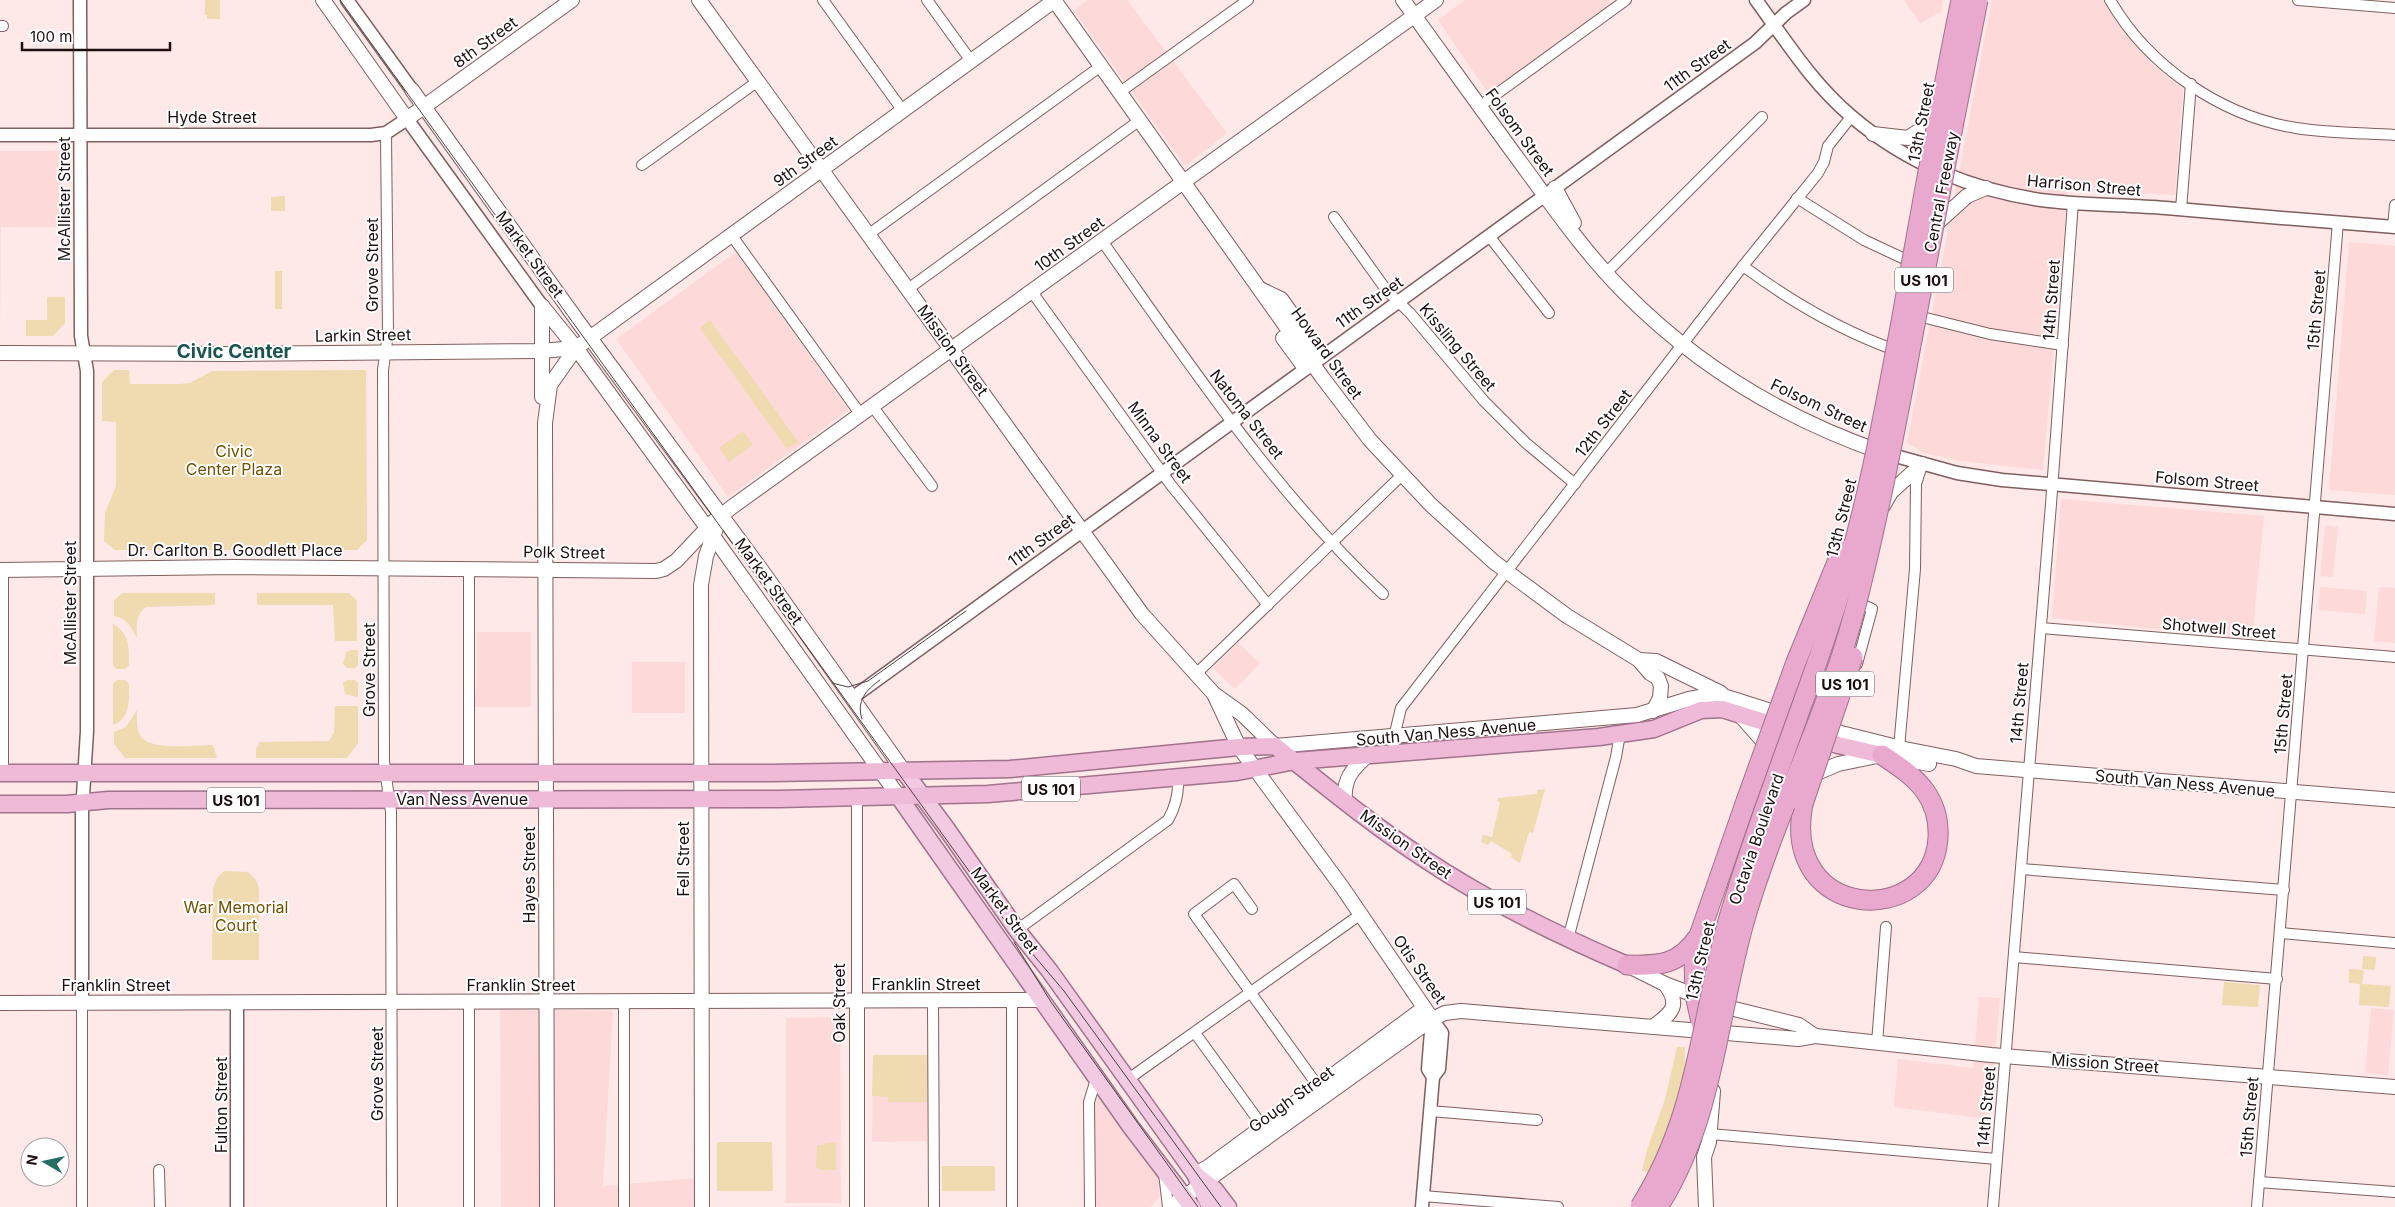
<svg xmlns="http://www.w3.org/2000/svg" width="2395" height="1207" viewBox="0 0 2395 1207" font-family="Inter,sans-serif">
  <rect width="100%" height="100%" fill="#ffe8e8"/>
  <!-- built -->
  <g fill="#fed9da">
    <path d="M1087,0H1127L1227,133L1185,166L1074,11Z"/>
    <path d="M1465,0H1609L1611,4L1488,93L1438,20Z"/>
    <path d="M1904,0H1943L1941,12L1920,23Z"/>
    <path d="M1992,0H2103L2116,22L2152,64L2183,89L2175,195L2068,189L2043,470L1960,461L1924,453L1907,443Z"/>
    <path d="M0,151H62V227H1L0,337Z"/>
    <path d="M2349,242L2395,246V495L2329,490Z"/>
    <path d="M736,252L849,410L728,497L616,339Z"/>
    <path d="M2061,499L2264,516L2252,639L2052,618Z"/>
    <path d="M2325,525L2338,527L2333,577L2320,576Z"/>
    <path d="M2320,587L2367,591L2365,614L2318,610Z"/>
    <path d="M2379,587L2395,588V643L2374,641Z"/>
    <path d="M477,632H531V707H474L477,678Z"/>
    <path d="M1238,643L1260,663L1235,689L1213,668Z"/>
    <rect x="632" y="662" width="53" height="51"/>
    <path d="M1979,997L2000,998L1989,1119L1894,1107L1898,1059L1973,1068Z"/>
    <path d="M2371,1008L2394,1010L2388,1075L2365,1073Z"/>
    <path d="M500,1009L613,1011L603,1186L696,1178V1207H501Z"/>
    <path d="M840,1017L841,1203H786V1018Z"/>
    <path d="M873,1055H928L927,1141L872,1142Z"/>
    <path d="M1102,1097L1160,1178L1159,1197L1151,1207H1099L1095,1205L1094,1099Z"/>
  </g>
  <!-- green -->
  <g fill="#f0dab0">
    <path d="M205,0H220V19H207V15H205Z"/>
    <path d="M285,196V211H271V197Z"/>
    <rect x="275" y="271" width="7" height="38"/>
    <path d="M47,297H65V323L53,336H26V320H47Z"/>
    <path d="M710,320L799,443L786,448L700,328Z"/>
    <path d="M114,370H129L130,384H179L190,383L212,371L366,370L367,540L357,550H115L104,541L105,513L116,486V422L102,421V382Z"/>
    <path d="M743,431L753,445L729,462L719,448Z"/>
    <path d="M122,593H215V605L146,607C135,614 137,627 137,639C132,627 127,618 114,616V601Z"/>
    <path d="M257,593H349L357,601V641H335L333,605H257Z"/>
    <path d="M113,624C130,633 129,648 129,665L125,669H116L113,665Z"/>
    <path d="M351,650H358V665L355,668H347L343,664L346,652Z"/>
    <path d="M117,680H125L129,684C129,700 131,718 113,725V684Z"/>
    <path d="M347,680H355L358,683V697L345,694L343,683Z"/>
    <path d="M335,706H358V743L347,758H256V749L260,742L329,741L334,733Z"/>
    <path d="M137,710C137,718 136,730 141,737C153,751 195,745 213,745L217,758H125L114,744V732L126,727Z"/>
    <path d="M1545,789L1533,833L1529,832L1520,863L1511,857L1512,854L1491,841L1488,845L1481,842L1483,835L1492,837L1500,802L1497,801L1498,798L1537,794V790Z"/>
    <path d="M224,871L248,872L256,880L259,889V960H212L213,889L217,878Z"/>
    <path d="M2363,956L2376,957L2375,970L2362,969Z"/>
    <path d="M2349,969L2364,970L2362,984L2391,986L2389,1007L2359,1005L2360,984L2349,983Z"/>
    <path d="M2224,982L2260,985L2258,1007L2222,1005Z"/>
    <path d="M1677,1047H1685L1683,1175L1642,1171L1647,1150L1665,1099Z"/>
    <path d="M873,1055H928L927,1102H888V1097L872,1096Z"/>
    <path d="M717,1142H772L773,1191H717Z"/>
    <path d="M826,1143H836V1170H821L816,1167L817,1145H825Z"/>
    <rect x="942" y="1166" width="53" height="25"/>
  </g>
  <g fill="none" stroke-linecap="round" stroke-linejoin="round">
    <!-- minor casing -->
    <g stroke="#7f5f60" stroke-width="12">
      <g id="minor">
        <path d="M823,0L903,111"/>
        <path d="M927,0L971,61"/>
        <path d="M2110,0C2148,66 2221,116 2296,128C2328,133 2362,133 2395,135"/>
        <path d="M2298,0L2395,8"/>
        <path d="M0,26H3"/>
        <path d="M1120,92L1248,0"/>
        <path d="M1480,106L1626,0"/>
        <path d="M386,133L388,333L383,370L384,762L391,812L392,1207"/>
        <path d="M642,165L758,81"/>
        <path d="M1797,198L1864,240L1911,262"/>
        <path d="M2181,209L2191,84"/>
        <path d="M1334,217L1387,291L1410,313L1484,401L1526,443L1575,484"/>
        <path d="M2393,227L2395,205"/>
        <path d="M869,234L1101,66"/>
        <path d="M732,236L861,415"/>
        <path d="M1489,236L1549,313"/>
        <path d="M1102,241C1189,363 1273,491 1383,594"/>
        <path d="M1743,266C1790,301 1839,330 1895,350"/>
        <path d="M1606,273L1762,117"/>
        <path d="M908,289L1140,120"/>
        <path d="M1032,292L1171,485L1268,605"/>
        <path d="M1918,316L1990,334L2063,345"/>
        <path d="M873,407L932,486"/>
        <path d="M3,570V773"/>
        <path d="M2041,628L2395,657"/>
        <path d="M1857,664L1872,609L1857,602"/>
        <path d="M1196,674L1402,475"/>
        <path d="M1899,748L1915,569L1916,484L1922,465"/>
        <path d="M1394,754V737L1401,708L1743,266L1818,173L1824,162L1828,146L1851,117"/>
        <path d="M469,773V568"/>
        <path d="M857,798V1002"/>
        <path d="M2021,869L2284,890"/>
        <path d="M1252,909L1234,884L1194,914L1318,1086"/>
        <path d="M1017,930L1168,820C1176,806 1179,794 1178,778"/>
        <path d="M2281,933L2395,943"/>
        <path d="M1568,939L1616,757L1620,734"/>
        <path d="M2014,957L2277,979"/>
        <path d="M933,1002L934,1207"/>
        <path d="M82,1003V1207"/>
        <path d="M469,1003V1207"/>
        <path d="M624,1003V1207"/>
        <path d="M1195,1033L1266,1131"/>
        <path d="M1877,1043L1886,927"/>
        <path d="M1127,1080L1361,914"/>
        <path d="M1430,1111L1537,1120"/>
        <path d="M1710,1134L1997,1159"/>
        <path d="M159,1170L160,1207"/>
        <path d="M1164,1173L1168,1207"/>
        <path d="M2259,1182L2395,1192"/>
        <path d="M1423,1196L1558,1207"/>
        <path d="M1012,1207V1001"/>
        <path d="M1090,1207L1089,1102L1097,1076"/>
        <path d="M1993,1207L2051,504L2073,202"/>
        <path d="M2257,1207L2338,222"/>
      </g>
    </g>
    <!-- tertiary casing -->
    <g stroke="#7f5f60" stroke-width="15">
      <g id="tertiary">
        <path d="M80,0L81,336L87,371V731L82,812V1003"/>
        <path d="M347,0L412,90"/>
        <path d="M1756,0C1786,41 1812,83 1851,116C1907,164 1976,192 2049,201C2087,205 2127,205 2166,208C2242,215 2319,221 2395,227"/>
        <path d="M0,135H371L386,133L407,119L542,306"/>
        <path d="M1892,455L1957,473L2002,480L2395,514"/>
        <path d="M852,698L1755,43L1786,13L1804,0"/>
        <path d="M237,1003V1207"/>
        <path d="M1432,1019L1428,1069L1433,1077"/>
        <path d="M1422,1207L1433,1077L1439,1069L1442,1033L1432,1019"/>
      </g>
    </g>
    <!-- secondary casing -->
    <g stroke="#7f5f60" stroke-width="16">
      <g id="secondary">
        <path d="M323,0L407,119L572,0"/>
        <path d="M699,0L1142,614L1214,694L1242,714L1275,746L1637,715L1689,699L1717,694L1841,733L1905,749L1956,759L1976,766L2395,800"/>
        <path d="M1054,0L1322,377L1370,440L1431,505L1494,562L1567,616L1639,660L1650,673L1658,678L1661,686L1660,698L1653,711"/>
        <path d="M1403,0C1445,58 1487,117 1529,174C1559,215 1588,256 1624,292C1697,366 1785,419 1884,453"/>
        <path d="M412,90L579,323L760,568L903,770"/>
        <path d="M1873,134L1908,138L1922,129L1939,112"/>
        <path d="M1555,188L1574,223"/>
        <path d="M1936,224L1967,196L1986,188"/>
        <path d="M1260,289L1281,299L1322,356"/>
        <path d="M542,306L576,348L713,536L899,797"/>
        <path d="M542,306V397"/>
        <path d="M1283,338L1305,368"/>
        <path d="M0,353L235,354L541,351L576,348"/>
        <path d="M1883,506L1891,492L1922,464"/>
        <path d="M0,570L234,567L656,571L664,569L676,561L713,522L732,507L1436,0"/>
        <path d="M1639,660L1656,661L1721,693"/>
        <path d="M1214,694L1239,747L1342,887L1432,1019"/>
        <path d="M1739,714L1762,740L1769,753"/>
        <path d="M1810,776L1838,764L1882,755L1929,764"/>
        <path d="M1345,801C1343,780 1352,769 1367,756"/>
        <path d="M1629,966L1665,984L1726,1007L1799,1025L1815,1036"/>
        <path d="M857,1002V1207"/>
        <path d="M0,1003L1042,1000"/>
        <path d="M1654,1026C1672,1013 1681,1005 1665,984"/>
        <path d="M1195,1174L1208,1167L1424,1008"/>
        <path d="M547,1207L545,423L550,385L576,348L1055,0"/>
        <path d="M702,1207L701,585L706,556L718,523"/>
        <path d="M1170,1207L1432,1019L1445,1013L1461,1011L1798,1039L1815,1036L1991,1055L2395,1087"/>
        <path d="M1706,1207L1704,1157L1709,1142L1713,1091"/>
      </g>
    </g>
    <!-- primary casing -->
    <g stroke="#a1728c" stroke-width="19">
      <g id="primary">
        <path d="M903,770L946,828L1017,930L1049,970L1195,1174L1210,1207"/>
        <path d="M899,797L1131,1127L1192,1207"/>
        <path d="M1196,1175L1215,1190L1228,1207"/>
      </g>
    </g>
    <!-- trunk casing -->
    <g stroke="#a1728c" stroke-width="19">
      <g id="trunk">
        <path d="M0,773H771L1010,769L1239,747L1275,746C1323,784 1371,824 1423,858C1487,901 1557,935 1627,965"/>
        <path d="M0,804H67L108,800L779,799L988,794L1237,772L1295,761L1599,737L1654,729L1701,710L1722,709L1838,745L1882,755"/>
      </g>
    </g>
    <!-- motorway casing -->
    <g stroke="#a1728c" stroke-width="21">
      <g id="motorway">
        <path d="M1803,804C1780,922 1932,929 1938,838C1939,821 1935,805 1925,791C1914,776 1897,765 1882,755"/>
        <path d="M1627,965C1659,966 1679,965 1698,937"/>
        <path d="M1703,1031L1695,995L1694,959L1700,933L1746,801"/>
      </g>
    </g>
    <!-- minor -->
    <use href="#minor" stroke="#fff" stroke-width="10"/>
    <!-- tertiary -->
    <use href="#tertiary" stroke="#fff" stroke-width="12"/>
    <!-- secondary -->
    <use href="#secondary" stroke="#fff" stroke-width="14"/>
    <!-- primary -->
    <use href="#primary" stroke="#f2cbe2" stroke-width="16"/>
    <!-- trunk -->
    <use href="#trunk" stroke="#eebad8" stroke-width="16"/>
    <!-- motorway -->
    <use href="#motorway" stroke="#e9a8ce" stroke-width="19"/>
    <!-- tram -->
    <g stroke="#4f3f40" stroke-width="1">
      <path d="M340,0L1008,925L1064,991L1221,1207"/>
      <path d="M832,683L848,687L868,681L966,611"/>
      <path d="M862,719C856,701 866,690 880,680"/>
      <path d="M1014,942L1051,1002L1198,1207"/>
    </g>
    <!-- motorway-bridge casing -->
    <g stroke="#a1728c" stroke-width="21" stroke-linecap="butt">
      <g id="motorway-bridge">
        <path d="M1746,801L1796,662L1842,550"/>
        <path d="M1803,804L1853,657"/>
        <path d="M1640,1207C1700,1112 1700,1017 1730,914C1768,785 1824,662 1857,532C1875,463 1888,392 1901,322C1920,215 1939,107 1961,0"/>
        <path d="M1658,1207C1714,1120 1717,1016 1745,919C1775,816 1825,720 1853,617C1877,526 1895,433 1912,340C1934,227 1955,113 1978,0"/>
      </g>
    </g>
    <!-- motorway-bridge -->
    <use href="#motorway-bridge" stroke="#e9a8ce" stroke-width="19"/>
  </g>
  <g text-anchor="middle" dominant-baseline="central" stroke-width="4" stroke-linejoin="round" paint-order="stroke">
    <!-- shield labels -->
    <g fill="#fff" stroke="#605758" stroke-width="1">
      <rect x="1895" y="267.5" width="58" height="25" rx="4"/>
      <rect x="1816" y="671.5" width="58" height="25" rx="4"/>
      <rect x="1022" y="776.5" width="58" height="25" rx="4"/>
      <rect x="207" y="787.5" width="58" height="25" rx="4"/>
      <rect x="1468" y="889.5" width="58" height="25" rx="4"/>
    </g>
    <g font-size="15" font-weight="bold" fill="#1c0f10">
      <text x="1924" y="280">US 101</text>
      <text x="1845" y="684">US 101</text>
      <text x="1051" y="789">US 101</text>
      <text x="236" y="800">US 101</text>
      <text x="1497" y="902">US 101</text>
    </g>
    <!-- street labels -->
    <g font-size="16" fill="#1c0f10" stroke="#fff">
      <text transform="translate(485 42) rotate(-36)">8th Street</text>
      <text transform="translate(1697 65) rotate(-36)">11th Street</text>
      <text x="212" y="117">Hyde Street</text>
      <text transform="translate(1921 122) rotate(-79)">13th Street</text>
      <text transform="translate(1520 132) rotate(54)">Folsom Street</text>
      <text transform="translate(805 161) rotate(-36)">9th Street</text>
      <text transform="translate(2084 185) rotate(5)">Harrison Street</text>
      <text transform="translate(1941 192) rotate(-79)">Central Freeway</text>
      <text transform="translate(64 199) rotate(-90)">McAllister Street</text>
      <text transform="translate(1069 244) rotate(-36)">10th Street</text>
      <text transform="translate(530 254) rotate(54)">Market Street</text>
      <text transform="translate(372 265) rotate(-90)">Grove Street</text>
      <text transform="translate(2051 300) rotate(-86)">14th Street</text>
      <text transform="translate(1369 302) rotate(-35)">11th Street</text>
      <text transform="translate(2316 310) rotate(-85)">15th Street</text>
      <text transform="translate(363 335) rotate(-1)">Larkin Street</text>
      <text transform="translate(1458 347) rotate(50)">Kissling Street</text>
      <text transform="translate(953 350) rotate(54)">Mission Street</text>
      <text transform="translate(1327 353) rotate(54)">Howard Street</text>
      <text transform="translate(1819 405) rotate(25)">Folsom Street</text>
      <text transform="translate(1247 414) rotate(52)">Natoma Street</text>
      <text transform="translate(1603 423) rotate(-52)">12th Street</text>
      <text transform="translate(1160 442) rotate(54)">Minna Street</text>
      <text transform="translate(2207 481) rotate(5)">Folsom Street</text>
      <text transform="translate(1841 518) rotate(-76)">13th Street</text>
      <text transform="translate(1041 540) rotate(-36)">11th Street</text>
      <text x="235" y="550">Dr. Carlton B. Goodlett Place</text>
      <text transform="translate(564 552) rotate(1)">Polk Street</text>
      <text transform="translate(769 581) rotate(54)">Market Street</text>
      <text transform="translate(70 603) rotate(-90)">McAllister Street</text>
      <text transform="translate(2219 628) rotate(5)">Shotwell Street</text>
      <text transform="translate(369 670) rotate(-90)">Grove Street</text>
      <text transform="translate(2019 703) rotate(-85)">14th Street</text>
      <text transform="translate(2283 714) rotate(-85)">15th Street</text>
      <text transform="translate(1446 732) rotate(-5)">South Van Ness Avenue</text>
      <text transform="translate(2185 783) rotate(5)">South Van Ness Avenue</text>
      <text x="462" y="799">Van Ness Avenue</text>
      <text transform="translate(1756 839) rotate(-71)">Octavia Boulevard</text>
      <text transform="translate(1406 844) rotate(35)">Mission Street</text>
      <text transform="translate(683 859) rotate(-90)">Fell Street</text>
      <text transform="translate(529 875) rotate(-90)">Hayes Street</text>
      <text transform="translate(1005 910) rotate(54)">Market Street</text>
      <text transform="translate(1700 961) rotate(-77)">13th Street</text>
      <text transform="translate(1420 969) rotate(55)">Otis Street</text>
      <text x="926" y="984">Franklin Street</text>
      <text x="116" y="985">Franklin Street</text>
      <text x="521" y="985">Franklin Street</text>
      <text transform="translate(839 1003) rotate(-90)">Oak Street</text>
      <text transform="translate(2105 1063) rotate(4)">Mission Street</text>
      <text transform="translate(377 1074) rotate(-90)">Grove Street</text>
      <text transform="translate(1291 1099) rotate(-36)">Gough Street</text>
      <text transform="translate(221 1105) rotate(-90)">Fulton Street</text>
      <text transform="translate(1986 1107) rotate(-85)">14th Street</text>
      <text transform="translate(2249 1117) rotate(-85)">15th Street</text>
    </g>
    <!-- park labels -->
    <g font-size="16" fill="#715200" stroke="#fff">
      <text x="234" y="451">Civic<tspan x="234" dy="18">Center Plaza</tspan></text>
      <text x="236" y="907">War Memorial<tspan x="236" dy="18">Court</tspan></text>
    </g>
    <!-- quarter labels -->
    <g font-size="19" font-weight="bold" fill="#1a544e" stroke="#fff">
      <text x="234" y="351">Civic Center</text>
    </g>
  </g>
  <!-- north arrow -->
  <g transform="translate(45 1162) rotate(279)"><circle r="24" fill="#ffffff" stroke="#a49f9f"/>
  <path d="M0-4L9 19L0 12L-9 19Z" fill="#256e65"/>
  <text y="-8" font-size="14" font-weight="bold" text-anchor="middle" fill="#1c0f10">N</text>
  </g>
  <!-- scale -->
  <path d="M22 42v8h148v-8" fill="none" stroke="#1c0f10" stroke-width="2.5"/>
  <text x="30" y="42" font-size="15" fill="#1c0f10" stroke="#ffffff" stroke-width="4" paint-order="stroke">100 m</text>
</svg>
